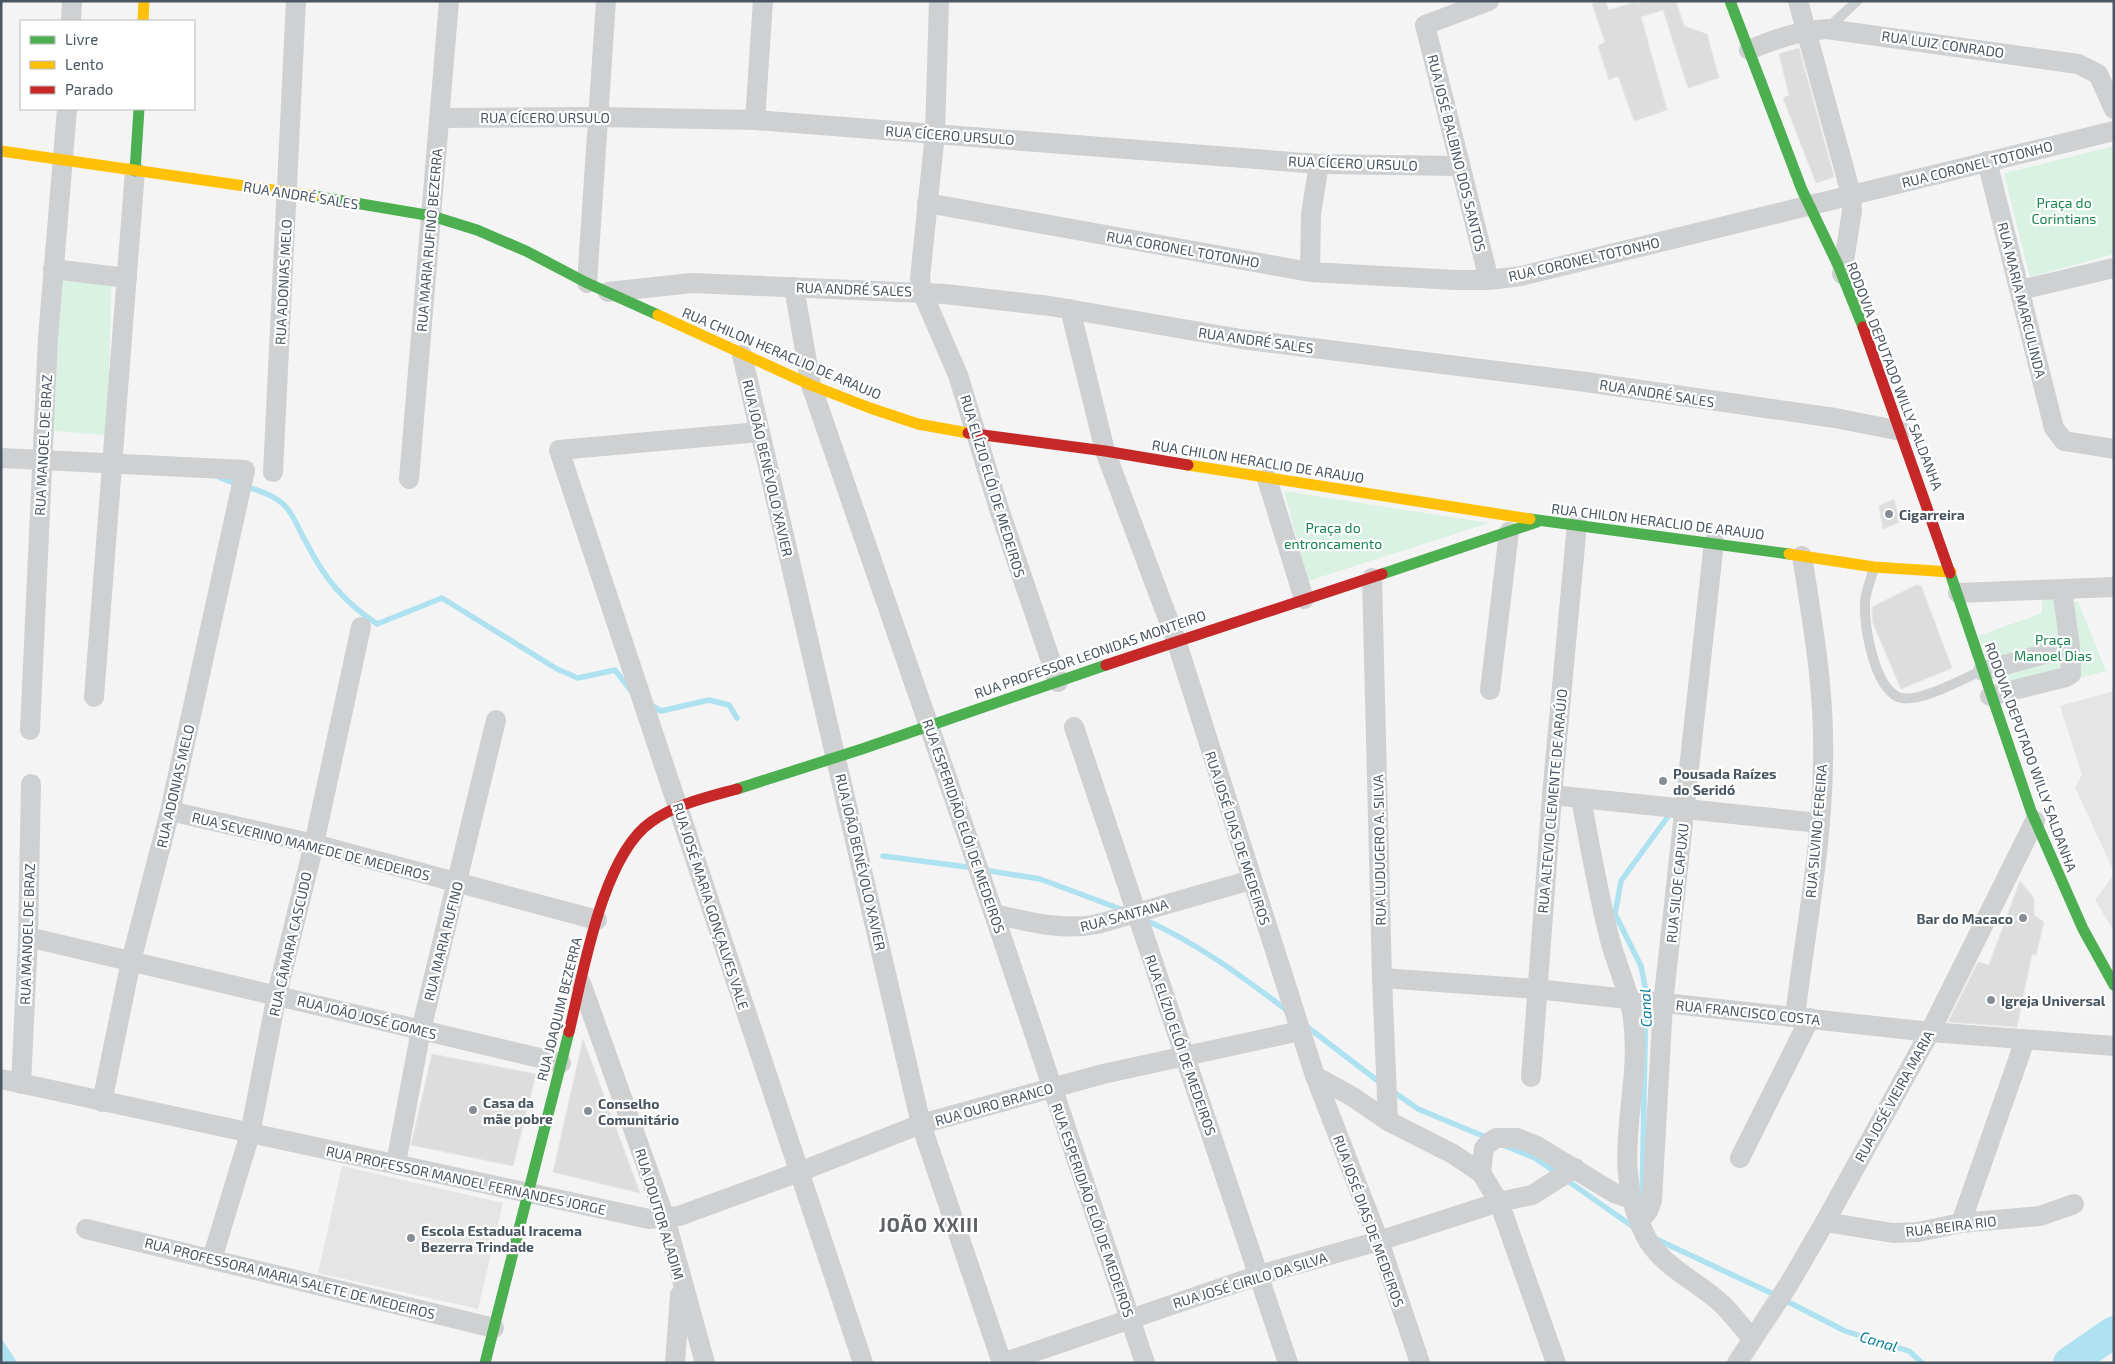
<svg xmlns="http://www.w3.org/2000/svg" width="2115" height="1364" viewBox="0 0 2115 1364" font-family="'Exo 2',sans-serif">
  <rect width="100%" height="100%" fill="#f4f4f4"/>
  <!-- education -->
  <g fill="#e6e5e6">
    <path d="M2114,691V872L2075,787L2082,775L2060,706Z"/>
    <path d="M2114,874V931L2095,900Z"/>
    <path d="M342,1166L503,1203L478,1309L318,1273Z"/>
  </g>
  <!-- green -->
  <g fill="#d9f2e3">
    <path d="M2114,146V254L2030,277L2004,173Z"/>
    <path d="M61,268L112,274L107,435L54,431Z"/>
    <path d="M1284,491L1489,523L1308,581Z"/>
    <path d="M2042,595L2078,602L2106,671L2002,698L1978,636L2042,613Z"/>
  </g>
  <!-- water -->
  <path fill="#aee2f0" d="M1,1338L17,1362L18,1363H1Z"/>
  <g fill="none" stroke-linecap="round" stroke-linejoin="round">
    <!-- stream -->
    <g stroke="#aee2f0" stroke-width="5.5">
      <path d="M217,476C238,487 270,489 286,507C295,517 300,533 307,544C325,579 344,602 377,624L442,598L557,669L578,678L615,670L632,692"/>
      <path d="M649,704L661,711L709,700L729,705L737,718"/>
      <path d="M883,856L975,868"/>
      <path d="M984,870L1040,879L1126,911"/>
      <path d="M1143,919C1196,942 1243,977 1289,1012"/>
      <path d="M1306,1026L1382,1084"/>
      <path d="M1391,1090L1418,1109L1488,1138"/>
      <path d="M1503,1145L1535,1158L1635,1228"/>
      <path d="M1642,1203L1646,991L1641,966L1615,914L1621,881L1672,811"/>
      <path d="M1656,1239L1771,1293L1845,1331L1909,1351L1922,1363"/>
    </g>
    <!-- river -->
    <path stroke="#aee2f0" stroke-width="32" d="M2069,1363L2114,1332"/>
  </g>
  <!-- building -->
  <g fill="#ddddde" stroke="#e5e6e7">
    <path d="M1600,1H1605L1609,10L1636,2L1637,4L1649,1H1676L1684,26L1707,34L1719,78L1688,88L1663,10L1641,17L1667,110L1634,121L1618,76L1609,80L1598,46L1605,42L1592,4Z"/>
    <path d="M1799,48L1834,177L1816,183L1783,98L1789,95L1779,54Z"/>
    <path d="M1894,499L1900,522L1883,529L1879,506Z"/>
    <path d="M1916,585L1921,586L1952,668L1901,689L1873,623L1872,607Z"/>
    <path d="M2020,881L2034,898V915L2044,922L2036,955L2032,954L2017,1027L1948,1022L1978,962L1989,965Z"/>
    <path d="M583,1039L640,1193L553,1172Z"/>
    <path d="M432,1054L536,1074L513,1166L411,1145Z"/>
  </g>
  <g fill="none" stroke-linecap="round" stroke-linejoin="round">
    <!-- lane -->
    <g stroke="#ced0d2" stroke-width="10">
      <path d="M1828,28L1857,1"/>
      <path d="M1874,568C1871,579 1866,591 1865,601C1864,625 1873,685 1898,697C1916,705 1963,679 1981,671"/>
    </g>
    <!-- street -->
    <g stroke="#ced0d2" stroke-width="20">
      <path d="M939,1L935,133L920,278L922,292L958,375L1000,512L1058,682"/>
      <path d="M1489,1L1425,25L1489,280"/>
      <path d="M1798,1L1851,194L1852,211L1842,274"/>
      <path d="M71,21L72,1"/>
      <path d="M1749,50C1775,39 1798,31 1827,29L2078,64L2098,74L2114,109"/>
      <path d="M439,118L599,117L755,120L1319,164L1459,166"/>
      <path d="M755,120L763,1"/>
      <path d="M1987,161L2054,428L2064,441L2114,449"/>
      <path d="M927,203L1310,272L1456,280H1489L1521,276L2114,131"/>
      <path d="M53,269L127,278"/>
      <path d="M1310,272L1311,214L1319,164"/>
      <path d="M587,283L606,1"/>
      <path d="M794,287L811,385L994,914L1145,1363"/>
      <path d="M2020,290L2114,268"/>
      <path d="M608,292L692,283L945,294L1050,306L1241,339L1586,382L1835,418L1901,431"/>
      <path d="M1070,309L1105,451L1176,640L1315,1076L1379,1241L1420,1363"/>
      <path d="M742,355L921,1124L1002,1363"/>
      <path d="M759,432L559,450L863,1363"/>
      <path d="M1,458L245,470L170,811L131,961L102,1102"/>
      <path d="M273,472L296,1"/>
      <path d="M409,479L449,1"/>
      <path d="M1267,479L1304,599"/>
      <path d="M1372,578L1382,978L1388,1121"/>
      <path d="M1958,593L2114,587"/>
      <path d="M1983,671L2070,647"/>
      <path d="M1490,690L1509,532"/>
      <path d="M1990,696L2066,677L2071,674L2070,647L2062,589"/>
      <path d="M94,697L135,171"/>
      <path d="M1074,727L1288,1363"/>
      <path d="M30,730L48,338L67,109"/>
      <path d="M1552,795L1819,823"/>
      <path d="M1581,799C1590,846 1598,893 1610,940C1617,967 1630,992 1633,1019C1643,1096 1607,1158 1645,1235C1660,1266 1699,1282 1723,1305C1734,1316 1742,1328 1753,1339"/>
      <path d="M170,811L314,844L597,920"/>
      <path d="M994,914C1030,922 1062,931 1098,924L1251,880"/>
      <path d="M28,937L561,1063"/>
      <path d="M1382,978L1536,989L1930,1032L2114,1046"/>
      <path d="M581,983L665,1218L705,1363"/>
      <path d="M1795,1017C1805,933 1822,848 1823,763C1825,693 1813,625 1802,556"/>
      <path d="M1315,1076L1353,1097L1388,1121L1453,1154L1481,1173L1499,1202L1556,1363"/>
      <path d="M1531,1077L1552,795L1577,524"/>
      <path d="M1,1079L649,1219L679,1216L799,1172L921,1124L1103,1074L1300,1031"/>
      <path d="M21,1084L28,937L31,784"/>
      <path d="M1740,1158L1810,1018"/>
      <path d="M396,1163L421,1030L496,720"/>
      <path d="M1481,1173L1484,1148L1489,1143L1496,1138H1517L1537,1146L1614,1193L1632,1199"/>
      <path d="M1639,1222L1648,1211L1652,1200L1663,1004L1714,542"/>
      <path d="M1825,1222L1893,1233L1918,1232L1961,1223L2040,1216L2074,1204"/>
      <path d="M1961,1223L2025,1040"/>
      <path d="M86,1229L494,1328"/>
      <path d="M212,1259L250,1134L277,994L314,844L361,627"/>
      <path d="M675,1363L680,1295"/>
      <path d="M1002,1363L1259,1275L1379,1241L1499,1202L1532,1195L1575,1168"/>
      <path d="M1737,1363L1789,1284L1825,1222L1930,1032L2035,821"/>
    </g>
    <!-- fast -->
    <g stroke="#4caf50" stroke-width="11">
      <path d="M1730,1L1802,190L1838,265L1863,327"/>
      <path d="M135,171L139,109"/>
      <path d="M314,196L432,216L477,230L526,251L587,283L658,315"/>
      <path d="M1530,519L1789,554"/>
      <path d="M1950,573L2031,811L2083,929L2114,985"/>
      <path d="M1382,574L1537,522"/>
      <path d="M737,789L862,749L1106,665"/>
      <path d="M485,1363L569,1032"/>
    </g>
    <!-- slow -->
    <g stroke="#ffc107" stroke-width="11">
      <path d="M143,21L144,1"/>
      <path d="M1,151L314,196"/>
      <path d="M658,315L811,385L870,408L918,424L968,433"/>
      <path d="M1188,465L1530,519"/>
      <path d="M1789,554L1874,567L1951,572"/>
    </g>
    <!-- jam -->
    <g stroke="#c62828" stroke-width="11">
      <path d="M1863,327L1950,573"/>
      <path d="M968,433L1105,451L1188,465"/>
      <path d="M1106,665L1382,574"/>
      <path d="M569,1032C583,974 602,856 651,822C676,804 708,797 737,789"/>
    </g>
  </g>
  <!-- markers -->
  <g fill="#868d94" stroke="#fff" stroke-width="2">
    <circle cx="1889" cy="514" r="5"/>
    <circle cx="1663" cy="781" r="5"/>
    <circle cx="2023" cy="918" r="5"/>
    <circle cx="1991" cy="1000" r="5"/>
    <circle cx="473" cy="1110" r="5"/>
    <circle cx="588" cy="1111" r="5"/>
    <circle cx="411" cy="1238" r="5"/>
  </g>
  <g text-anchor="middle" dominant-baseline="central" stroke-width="4.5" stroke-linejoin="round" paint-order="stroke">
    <!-- street labels -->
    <g font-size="14" fill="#4a5661" stroke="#fff">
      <text transform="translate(1943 44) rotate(8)">RUA LUIZ CONRADO</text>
      <text x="545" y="117">RUA CÍCERO URSULO</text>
      <text transform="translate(950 135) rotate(4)">RUA CÍCERO URSULO</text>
      <text transform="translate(1457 153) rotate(76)">RUA JOSÉ BALBINO DOS SANTOS</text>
      <text transform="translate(1353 163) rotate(2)">RUA CÍCERO URSULO</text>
      <text transform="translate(1977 164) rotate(-14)">RUA CORONEL TOTONHO</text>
      <text transform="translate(301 195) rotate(9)">RUA ANDRÉ SALES</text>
      <text transform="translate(429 240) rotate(-85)">RUA MARIA RUFINO BEZERRA</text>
      <text transform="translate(1183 249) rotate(10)">RUA CORONEL TOTONHO</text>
      <text transform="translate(1584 259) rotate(-13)">RUA CORONEL TOTONHO</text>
      <text transform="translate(283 282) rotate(-87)">RUA ADONIAS MELO</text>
      <text transform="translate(854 289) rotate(2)">RUA ANDRÉ SALES</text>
      <text transform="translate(2022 300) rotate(76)">RUA MARIA MARCULINDA</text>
      <text transform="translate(1256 340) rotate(8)">RUA ANDRÉ SALES</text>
      <text transform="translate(782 353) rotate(23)">RUA CHILON HERACLIO DE ARAUJO</text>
      <text transform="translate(1895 376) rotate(69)">RODOVIA DEPUTADO WILLY SALDANHA</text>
      <text transform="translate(1657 393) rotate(9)">RUA ANDRÉ SALES</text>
      <text transform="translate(43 445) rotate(-87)">RUA MANOEL DE BRAZ</text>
      <text transform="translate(1258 461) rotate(9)">RUA CHILON HERACLIO DE ARAUJO</text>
      <text transform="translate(768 468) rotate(77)">RUA JOÃO BENÉVOLO XAVIER</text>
      <text transform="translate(993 486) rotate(73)">RUA ELÍZIO ELÓI DE MEDEIROS</text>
      <text transform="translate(1658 521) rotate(7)">RUA CHILON HERACLIO DE ARAUJO</text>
      <text transform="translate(1090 654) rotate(-19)">RUA PROFESSOR LEONIDAS MONTEIRO</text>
      <text transform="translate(2031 757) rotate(70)">RODOVIA DEPUTADO WILLY SALDANHA</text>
      <text transform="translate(175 786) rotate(-77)">RUA ADONIAS MELO</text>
      <text transform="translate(1552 801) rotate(-85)">RUA ALTEVIO CLEMENTE DE ARAÚJO</text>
      <text transform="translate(964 826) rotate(71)">RUA ESPERIDIÃO ELÓI DE MEDEIROS</text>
      <text transform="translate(1816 831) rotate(-85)">RUA SILVINO FEREIRA</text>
      <text transform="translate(1238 838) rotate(72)">RUA JOSÉ DIAS DE MEDEIROS</text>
      <text transform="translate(311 846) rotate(14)">RUA SEVERINO MAMEDE DE MEDEIROS</text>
      <text transform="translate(1379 850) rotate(-91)">RUA LUDUGERO A. SILVA</text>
      <text transform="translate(861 862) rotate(77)">RUA JOÃO BENÉVOLO XAVIER</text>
      <text transform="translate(1677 883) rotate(-84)">RUA SILOE CAPUXU</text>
      <text transform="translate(711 906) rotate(72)">RUA JOSÉ MARIA GONÇALVES VALE</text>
      <text transform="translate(1124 915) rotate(-15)">RUA SANTANA</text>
      <text transform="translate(27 934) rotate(-88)">RUA MANOEL DE BRAZ</text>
      <text transform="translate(443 941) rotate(-76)">RUA MARIA RUFINO</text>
      <text transform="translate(290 944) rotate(-77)">RUA CÂMARA CASCUDO</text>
      <text transform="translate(559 1009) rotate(-76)">RUA JOAQUIM BEZERRA</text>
      <text transform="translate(1748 1012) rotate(6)">RUA FRANCISCO COSTA</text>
      <text transform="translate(367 1017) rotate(14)">RUA JOÃO JOSÉ GOMES</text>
      <text transform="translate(1181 1045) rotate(71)">RUA ELÍZIO ELÓI DE MEDEIROS</text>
      <text transform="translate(1894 1096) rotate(-61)">RUA JOSÉ VIEIRA MARIA</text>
      <text transform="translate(994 1104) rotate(-16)">RUA OURO BRANCO</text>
      <text transform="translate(466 1180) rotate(12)">RUA PROFESSOR MANOEL FERNANDES JORGE</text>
      <text transform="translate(1093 1210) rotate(71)">RUA ESPERIDIÃO ELÓI DE MEDEIROS</text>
      <text transform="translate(660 1214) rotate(73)">RUA DOUTOR ALADIM</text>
      <text transform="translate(1369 1221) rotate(70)">RUA JOSÉ DIAS DE MEDEIROS</text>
      <text transform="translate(1951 1226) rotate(-7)">RUA BEIRA RIO</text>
      <text transform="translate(290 1278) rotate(14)">RUA PROFESSORA MARIA SALETE DE MEDEIROS</text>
      <text transform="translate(1250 1280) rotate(-17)">RUA JOSÉ CIRILO DA SILVA</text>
    </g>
    <!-- park labels -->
    <g font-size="14" fill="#17864f" stroke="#fff">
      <text x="2064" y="202">Praça do<tspan x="2064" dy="16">Corintians</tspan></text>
      <text x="1333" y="527">Praça do<tspan x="1333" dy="16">entroncamento</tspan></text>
      <text x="2053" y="639">Praça<tspan x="2053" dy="16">Manoel Dias</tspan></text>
    </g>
    <!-- poi labels -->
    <g font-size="14" font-weight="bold" fill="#4a5661" stroke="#fff" text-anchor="start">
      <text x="1899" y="514">Cigarreira</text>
      <text x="1673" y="773">Pousada Raízes<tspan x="1673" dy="16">do Seridó</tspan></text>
      <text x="2013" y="918" text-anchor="end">Bar do Macaco</text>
      <text x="2001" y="1000">Igreja Universal</text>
      <text x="483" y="1102">Casa da<tspan x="483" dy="16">mãe pobre</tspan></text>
      <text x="598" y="1103">Conselho<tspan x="598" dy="16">Comunitário</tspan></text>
      <text x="421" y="1230">Escola Estadual Iracema<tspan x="421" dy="16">Bezerra Trindade</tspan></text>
    </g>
    <!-- water labels -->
    <g font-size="15" font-style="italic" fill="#0c7c9b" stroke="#fff">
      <text transform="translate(1645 1008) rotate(-92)">Canal</text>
      <text transform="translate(1879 1341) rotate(17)">Canal</text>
    </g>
    <!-- district labels -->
    <g font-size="19" font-weight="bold" letter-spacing="1" fill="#5f6368" stroke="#fff">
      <text x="929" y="1224">JOÃO XXIII</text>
    </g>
  </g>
  <!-- border -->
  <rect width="2115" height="1364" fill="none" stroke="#4a5661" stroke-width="5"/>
  <!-- legend -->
  <rect x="20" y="20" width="175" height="90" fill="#ffffff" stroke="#b7bbc0"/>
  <rect x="30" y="36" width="25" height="8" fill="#4caf50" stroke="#b7bbc0"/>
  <text x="65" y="45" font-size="15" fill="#4a5661">Livre</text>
  <rect x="30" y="61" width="25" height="8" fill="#ffc107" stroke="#b7bbc0"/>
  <text x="65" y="70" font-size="15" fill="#4a5661">Lento</text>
  <rect x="30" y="86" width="25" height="8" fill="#c62828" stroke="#b7bbc0"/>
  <text x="65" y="95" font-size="15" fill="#4a5661">Parado</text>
</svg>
